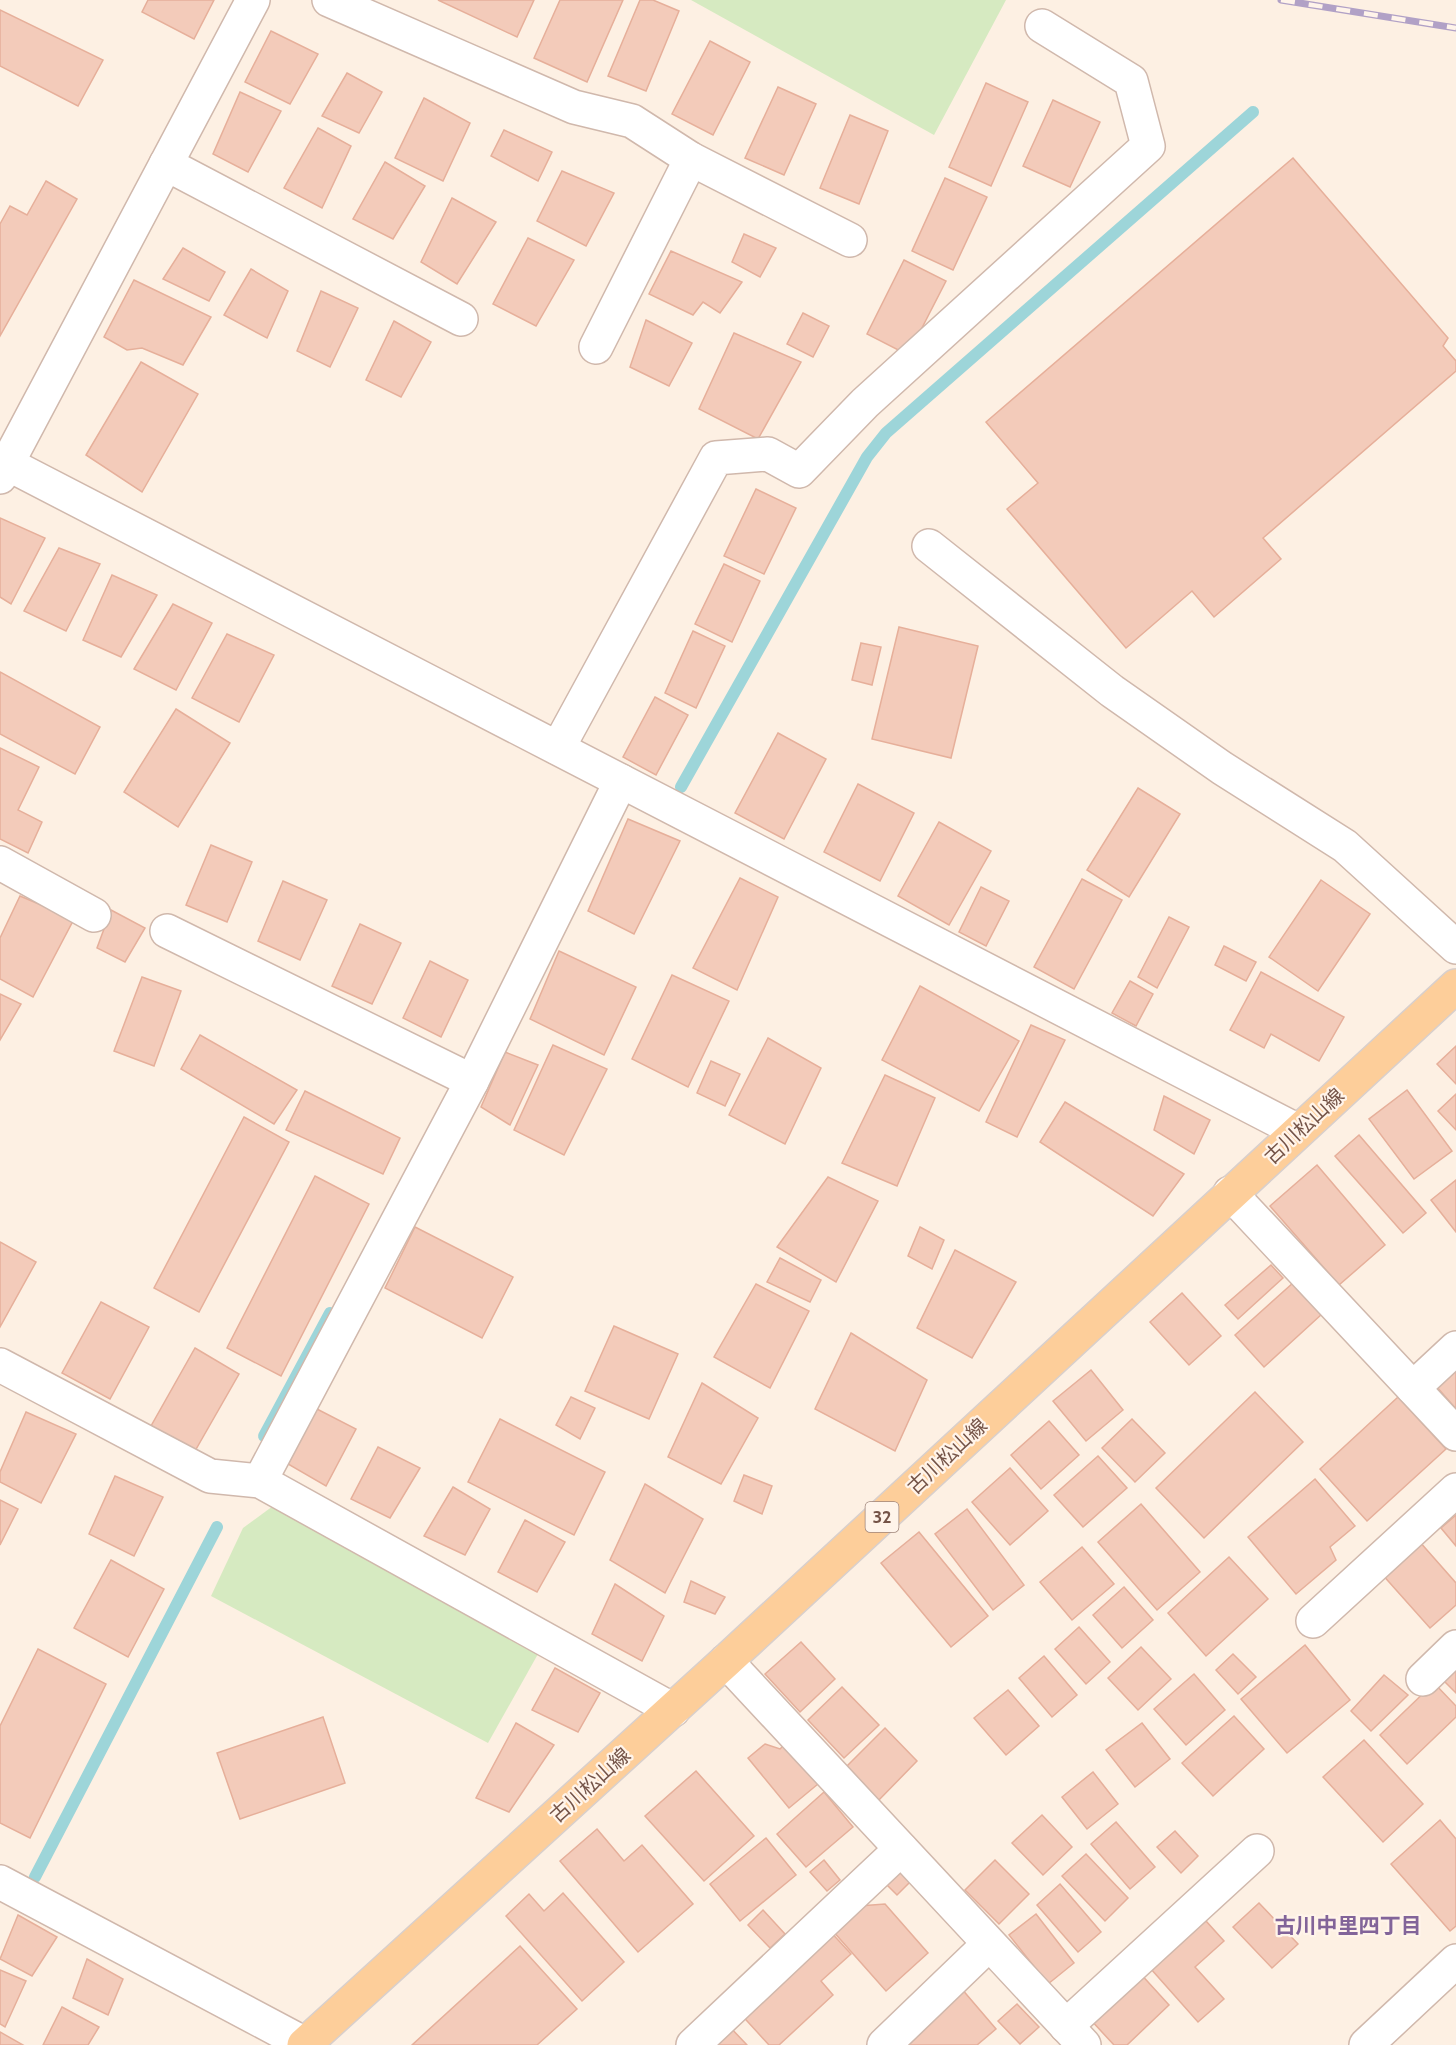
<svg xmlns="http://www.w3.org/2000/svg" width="1456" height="2045" viewBox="0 0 1456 2045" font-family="Cabin,'Noto Sans JP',sans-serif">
  <rect width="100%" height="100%" fill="#fdf0e3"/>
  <!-- green -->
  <g fill="#d6eac1">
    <path d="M691,0H1006L934,135Z"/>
    <path d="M273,1506L538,1654L488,1743L211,1596L243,1528Z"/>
  </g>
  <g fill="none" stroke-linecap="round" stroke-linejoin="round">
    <!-- stream -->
    <g stroke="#9dd5d9" stroke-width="12">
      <path d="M681,787L867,457L886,433L1253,112"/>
      <path d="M264,1436L330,1313"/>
      <path d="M35,1877L217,1527"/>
    </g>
  </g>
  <!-- building -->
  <g fill="#f3cbba" stroke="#e6af9a" stroke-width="1.5">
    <path d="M148,0H214L194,39L142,12Z"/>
    <path d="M438,0H534L517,37Z"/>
    <path d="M560,0H623L587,82L534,58Z"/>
    <path d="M640,0H653L679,11L646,91L608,76Z"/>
    <path d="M0,10L103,60L78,106L0,66Z"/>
    <path d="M271,31L318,54L290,104L245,82Z"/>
    <path d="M710,41L750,62L713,135L672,114Z"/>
    <path d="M347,73L382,92L359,133L322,116Z"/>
    <path d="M986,83L1028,102L991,186L949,167Z"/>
    <path d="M778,87L816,104L784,175L745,158Z"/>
    <path d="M240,92L281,111L248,172L213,154Z"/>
    <path d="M424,98L470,123L443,181L395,158Z"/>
    <path d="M1053,100L1100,122L1070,187L1023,166Z"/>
    <path d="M850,115L888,131L859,204L820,188Z"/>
    <path d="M318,128L351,146L322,208L284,188Z"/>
    <path d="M504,130L552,152L538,181L491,156Z"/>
    <path d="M1293,158L1448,338L1443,346L1456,361V371L1263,538L1281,559L1214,617L1192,591L1126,648L1007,509L1038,483L986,422Z"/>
    <path d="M385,162L425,186L393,239L353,219Z"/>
    <path d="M562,171L614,193L586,246L537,221Z"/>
    <path d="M945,178L987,197L953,270L912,251Z"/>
    <path d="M46,181L77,199L0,336V224L10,206L27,215Z"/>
    <path d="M452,198L496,222L457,284L421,262Z"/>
    <path d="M744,234L776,248L760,277L732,262Z"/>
    <path d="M528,238L574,260L536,326L493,304Z"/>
    <path d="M183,248L225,272L209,301L163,279Z"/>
    <path d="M671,251L742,282L720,313L703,302L693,315L649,294Z"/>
    <path d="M904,260L946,281L908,355L867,334Z"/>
    <path d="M251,269L288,291L267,338L224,315Z"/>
    <path d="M134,280L211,317L183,365L142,348L127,350L104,337Z"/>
    <path d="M321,291L358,308L330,367L297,351Z"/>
    <path d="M803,313L829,326L813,357L787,344Z"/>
    <path d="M646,320L692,343L669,386L630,367Z"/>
    <path d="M394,321L431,342L401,397L366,380Z"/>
    <path d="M734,333L801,362L758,439L699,409Z"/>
    <path d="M141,362L198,394L142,492L86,455Z"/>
    <path d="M756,489L796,508L764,574L724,556Z"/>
    <path d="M0,518L45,538L11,604L0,597Z"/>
    <path d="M59,548L100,564L66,631L24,611Z"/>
    <path d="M724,564L760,581L732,642L695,624Z"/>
    <path d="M112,575L157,595L121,657L83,640Z"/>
    <path d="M173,604L212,623L176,690L134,669Z"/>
    <path d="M899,627L978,646L951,758L872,739Z"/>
    <path d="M693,631L725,646L696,708L665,693Z"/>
    <path d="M227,634L274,655L239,722L192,698Z"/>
    <path d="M861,643L881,647L872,685L852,680Z"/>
    <path d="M0,672L100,727L75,774L0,734Z"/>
    <path d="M655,697L688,715L656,775L623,757Z"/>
    <path d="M176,709L230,743L178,827L124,792Z"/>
    <path d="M778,733L826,759L784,839L735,813Z"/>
    <path d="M0,748L39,767L18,810L42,822L28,853L0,839Z"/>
    <path d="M858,784L914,813L880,881L824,852Z"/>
    <path d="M1138,788L1180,814L1129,897L1087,870Z"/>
    <path d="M628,819L680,841L634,934L588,911Z"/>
    <path d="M939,822L991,851L949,925L898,896Z"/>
    <path d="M211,845L252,862L227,922L186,905Z"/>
    <path d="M740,878L778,897L737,990L693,968Z"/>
    <path d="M1082,879L1122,900L1074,989L1034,967Z"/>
    <path d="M1321,880L1370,914L1318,991L1269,957Z"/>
    <path d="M283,881L327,900L300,960L258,941Z"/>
    <path d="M981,887L1009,901L986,946L959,932Z"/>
    <path d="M20,896L74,919L33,997L0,979V938Z"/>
    <path d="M111,910L145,928L125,962L97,948Z"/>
    <path d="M1169,917L1189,927L1157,988L1138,977Z"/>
    <path d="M360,924L401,943L372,1004L332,986Z"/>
    <path d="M1224,946L1256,962L1246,981L1215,965Z"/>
    <path d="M559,951L636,987L604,1055L530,1019Z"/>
    <path d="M430,961L468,980L441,1037L403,1018Z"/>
    <path d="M1261,972L1344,1017L1319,1061L1271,1034L1264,1048L1230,1030Z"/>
    <path d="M672,975L729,1001L688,1087L632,1059Z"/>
    <path d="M142,977L181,991L154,1066L114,1051Z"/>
    <path d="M1130,981L1153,994L1136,1026L1112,1013Z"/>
    <path d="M920,986L1019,1041L979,1111L882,1060Z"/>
    <path d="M0,994L21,1004L0,1040Z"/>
    <path d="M1031,1025L1065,1040L1017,1137L986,1122Z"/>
    <path d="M200,1035L297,1090L274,1124L181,1069Z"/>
    <path d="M768,1038L821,1068L785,1144L729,1115Z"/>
    <path d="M553,1045L607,1069L564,1155L514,1130Z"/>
    <path d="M1456,1046V1084L1437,1064Z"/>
    <path d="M505,1052L538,1065L510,1125L481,1107Z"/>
    <path d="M711,1061L740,1074L725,1106L697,1093Z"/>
    <path d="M885,1075L935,1098L897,1186L842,1163Z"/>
    <path d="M1407,1090L1452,1151L1414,1179L1369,1119Z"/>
    <path d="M305,1091L400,1138L383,1174L286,1130Z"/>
    <path d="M1456,1094V1130L1438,1111Z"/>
    <path d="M1164,1096L1210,1120L1194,1154L1154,1130Z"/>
    <path d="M1065,1102L1184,1174L1153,1216L1040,1142Z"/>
    <path d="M244,1117L289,1142L199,1312L154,1288Z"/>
    <path d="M1359,1135L1426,1213L1403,1233L1335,1156Z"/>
    <path d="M1317,1165L1385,1245L1339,1285L1270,1206Z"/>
    <path d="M315,1176L369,1204L281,1376L227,1348Z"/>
    <path d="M828,1177L878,1201L836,1282L777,1247Z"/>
    <path d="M1456,1180V1232L1431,1200Z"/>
    <path d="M415,1227L513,1277L482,1338L385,1288Z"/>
    <path d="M920,1227L944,1240L932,1269L908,1256Z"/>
    <path d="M0,1242L36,1262L0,1327Z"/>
    <path d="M955,1250L1016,1282L972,1358L917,1328Z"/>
    <path d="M780,1258L821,1280L810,1302L767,1282Z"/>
    <path d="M1271,1265L1283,1278L1238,1319L1225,1305Z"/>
    <path d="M1294,1282L1322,1314L1264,1367L1235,1335Z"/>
    <path d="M756,1284L809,1311L770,1388L714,1357Z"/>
    <path d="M1182,1293L1221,1336L1189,1365L1150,1322Z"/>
    <path d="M101,1302L149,1327L110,1399L62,1373Z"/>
    <path d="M614,1326L678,1354L649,1419L585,1391Z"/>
    <path d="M851,1333L927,1380L895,1451L815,1409Z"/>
    <path d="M195,1348L239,1374L195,1451L151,1426Z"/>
    <path d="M1456,1368V1409L1436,1386Z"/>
    <path d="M1091,1370L1123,1410L1086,1441L1053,1401Z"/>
    <path d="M702,1383L758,1418L721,1484L668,1457Z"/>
    <path d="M1255,1392L1303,1442L1204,1538L1156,1488Z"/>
    <path d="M571,1397L595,1408L580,1439L556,1425Z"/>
    <path d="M1398,1397L1446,1449L1367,1521L1320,1469Z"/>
    <path d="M315,1408L356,1429L326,1486L288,1464Z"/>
    <path d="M26,1412L76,1434L41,1503L0,1482V1472Z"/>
    <path d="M500,1419L605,1472L574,1535L468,1482Z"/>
    <path d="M1132,1419L1165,1453L1135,1482L1102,1448Z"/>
    <path d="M1049,1421L1079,1455L1041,1489L1011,1455Z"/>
    <path d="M378,1447L420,1468L390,1518L351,1499Z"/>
    <path d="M1098,1456L1127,1488L1083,1527L1054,1495Z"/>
    <path d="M1010,1468L1048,1511L1010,1545L972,1502Z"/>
    <path d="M744,1475L772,1486L762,1514L734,1501Z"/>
    <path d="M115,1476L163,1497L134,1556L89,1534Z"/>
    <path d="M1315,1479L1355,1526L1330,1547L1336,1560L1296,1594L1248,1537Z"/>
    <path d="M645,1484L703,1519L665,1593L610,1560Z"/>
    <path d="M453,1487L490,1509L465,1555L424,1536Z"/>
    <path d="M0,1500L18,1509L0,1545Z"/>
    <path d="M1141,1504L1200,1572L1157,1610L1098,1542Z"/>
    <path d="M967,1509L1024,1585L993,1610L935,1534Z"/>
    <path d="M1456,1515V1546L1441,1528Z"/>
    <path d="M525,1520L565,1542L537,1592L498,1572Z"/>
    <path d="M919,1532L988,1616L951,1647L881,1563Z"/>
    <path d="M1419,1541L1456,1583V1605L1430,1628L1381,1573Z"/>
    <path d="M1082,1547L1114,1584L1072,1620L1040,1582Z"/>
    <path d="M1229,1557L1268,1599L1206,1656L1168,1613Z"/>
    <path d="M111,1560L164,1589L128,1657L74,1628Z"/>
    <path d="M691,1581L725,1597L715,1614L684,1602Z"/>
    <path d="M615,1584L664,1616L642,1661L592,1634Z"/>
    <path d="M1124,1587L1153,1620L1122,1648L1093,1615Z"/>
    <path d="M1079,1627L1110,1662L1086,1684L1055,1649Z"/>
    <path d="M801,1642L835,1679L800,1712L765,1674Z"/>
    <path d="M1305,1645L1350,1700L1287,1753L1241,1699Z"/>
    <path d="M1141,1647L1171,1679L1138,1710L1108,1678Z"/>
    <path d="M38,1649L106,1684L30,1838L0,1823V1726Z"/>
    <path d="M1233,1654L1256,1677L1238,1694L1216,1670Z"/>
    <path d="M1044,1656L1077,1695L1052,1717L1019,1678Z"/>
    <path d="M1456,1661V1693L1440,1677Z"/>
    <path d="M555,1668L600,1693L578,1732L532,1710Z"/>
    <path d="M1194,1674L1225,1710L1186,1745L1154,1709Z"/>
    <path d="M1384,1675L1408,1695L1371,1731L1351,1711Z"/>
    <path d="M1434,1683L1456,1706V1717L1407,1764L1380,1735Z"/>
    <path d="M842,1687L879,1725L844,1758L808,1720Z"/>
    <path d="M1008,1690L1039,1726L1006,1755L974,1718Z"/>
    <path d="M1234,1716L1264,1749L1213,1796L1182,1763Z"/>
    <path d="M323,1717L345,1783L240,1819L217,1753Z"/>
    <path d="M516,1723L554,1745L509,1812L476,1798Z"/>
    <path d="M1142,1723L1170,1759L1135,1787L1106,1750Z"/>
    <path d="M885,1728L917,1761L878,1801L845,1768Z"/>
    <path d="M1364,1740L1423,1804L1383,1842L1323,1777Z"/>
    <path d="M765,1744L780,1749L785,1744L818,1784L789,1808L748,1758Z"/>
    <path d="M696,1771L754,1836L704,1881L645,1816Z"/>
    <path d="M1093,1772L1118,1804L1087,1829L1062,1797Z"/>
    <path d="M824,1792L853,1827L806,1867L777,1834Z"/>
    <path d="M1042,1815L1072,1847L1043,1875L1012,1843Z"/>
    <path d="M1440,1820L1456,1839V1926L1450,1931L1391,1864Z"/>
    <path d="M1116,1822L1155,1867L1130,1889L1091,1844Z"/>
    <path d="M597,1829L624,1861L642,1845L693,1904L638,1952L560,1861Z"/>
    <path d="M1175,1831L1198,1856L1181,1873L1157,1847Z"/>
    <path d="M766,1838L796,1875L740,1921L710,1884Z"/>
    <path d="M1086,1854L1128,1898L1105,1921L1062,1876Z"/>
    <path d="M824,1860L840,1880L827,1891L810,1872Z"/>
    <path d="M995,1860L1029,1894L999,1924L965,1890Z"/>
    <path d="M898,1864L913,1879L897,1895L882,1880Z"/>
    <path d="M1060,1884L1101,1932L1078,1952L1037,1905Z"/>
    <path d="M563,1893L624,1962L582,2001L506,1916L529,1894L544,1911Z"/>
    <path d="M1259,1903L1298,1944L1272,1968L1233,1927Z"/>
    <path d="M885,1904L928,1953L886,1991L832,1930L859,1906Z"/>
    <path d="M763,1910L785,1934L770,1948L748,1925Z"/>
    <path d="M1197,1911L1224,1941L1195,1967L1224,1999L1198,2022L1143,1960Z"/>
    <path d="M1036,1914L1074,1963L1048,1984L1009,1935Z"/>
    <path d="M18,1915L57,1937L32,1976L0,1959Z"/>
    <path d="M827,1928L851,1954L821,1981L833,1995L779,2045H769L737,2010Z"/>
    <path d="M520,1946L577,2009L537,2045H412Z"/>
    <path d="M87,1959L123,1979L108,2015L73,1998Z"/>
    <path d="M0,1970L26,1981L5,2027L0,2024Z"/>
    <path d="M1138,1971L1169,2005L1127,2045H1114L1089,2018Z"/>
    <path d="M961,1988L996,2029L977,2045H895Z"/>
    <path d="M1017,2004L1039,2027L1020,2044L998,2021Z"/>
    <path d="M62,2007L99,2027L88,2045H43Z"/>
    <path d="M728,2025L747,2045H708Z"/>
    <path d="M0,2032L23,2045H0Z"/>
  </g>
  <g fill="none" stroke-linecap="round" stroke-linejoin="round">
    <!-- minor casing -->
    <g stroke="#d0b8ac" stroke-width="36">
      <g id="minor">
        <path d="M329,0L574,107L632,121L691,159L850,240"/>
        <path d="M166,164L461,319"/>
        <path d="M596,347L691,159"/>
        <path d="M0,460L1298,1131"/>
        <path d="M0,477L253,0"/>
        <path d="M929,546L1112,691L1222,768L1345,846L1456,947"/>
        <path d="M558,748L716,458L768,454L799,471L865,403L1148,146L1131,81L1042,26"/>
        <path d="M0,863L94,915"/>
        <path d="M167,931L472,1081"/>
        <path d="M1230,1193L1456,1434"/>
        <path d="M0,1365L210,1476L260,1481L673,1710"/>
        <path d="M1413,1388L1456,1348"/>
        <path d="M260,1481L472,1081L621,781"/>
        <path d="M1313,1621L1456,1490"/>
        <path d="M726,1661L1084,2045"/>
        <path d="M1423,1679L1456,1647"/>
        <path d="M0,1882L305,2044"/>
        <path d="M1066,2026L1257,1851"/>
        <path d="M693,2045L901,1849"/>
        <path d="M884,2045L989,1944"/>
        <path d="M1366,2045L1456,1961"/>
      </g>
    </g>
    <!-- major casing -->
    <g stroke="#d8cfcc" stroke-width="36">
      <path id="major" d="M304,2045L726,1661L1456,986"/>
    </g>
    <!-- minor -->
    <use href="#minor" stroke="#fff" stroke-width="33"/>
    <!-- major -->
    <use href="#major" stroke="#fdce9a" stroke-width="33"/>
    <!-- rail casing -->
    <g stroke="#b1a1c6" stroke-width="7">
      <path id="rail" d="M1281,0L1456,28"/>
    </g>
    <!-- rail -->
    <use href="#rail" stroke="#fff4ea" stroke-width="4.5" stroke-dasharray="14" stroke-linecap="butt"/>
  </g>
  <g text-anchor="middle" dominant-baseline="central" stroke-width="4.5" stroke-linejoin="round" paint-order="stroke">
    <!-- shield labels -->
    <rect fill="#fff4ea" stroke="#9e8479" stroke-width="1.5" x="865.5" y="1502" width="33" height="30" rx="4.5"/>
    <g font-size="18" font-weight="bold" fill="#755448">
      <text x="882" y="1517">32</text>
    </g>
    <!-- street labels -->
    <g font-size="20" fill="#755448" stroke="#fff4ea">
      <text transform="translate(1304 1126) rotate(-43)">古川松山線</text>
      <text transform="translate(947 1456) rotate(-43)">古川松山線</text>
      <text transform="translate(590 1785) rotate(-42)">古川松山線</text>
    </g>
    <!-- neighbourhood labels -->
    <g font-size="21" font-weight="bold" fill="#826499" stroke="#fff4ea">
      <text x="1348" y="1925">古川中里四丁目</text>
    </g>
  </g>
</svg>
